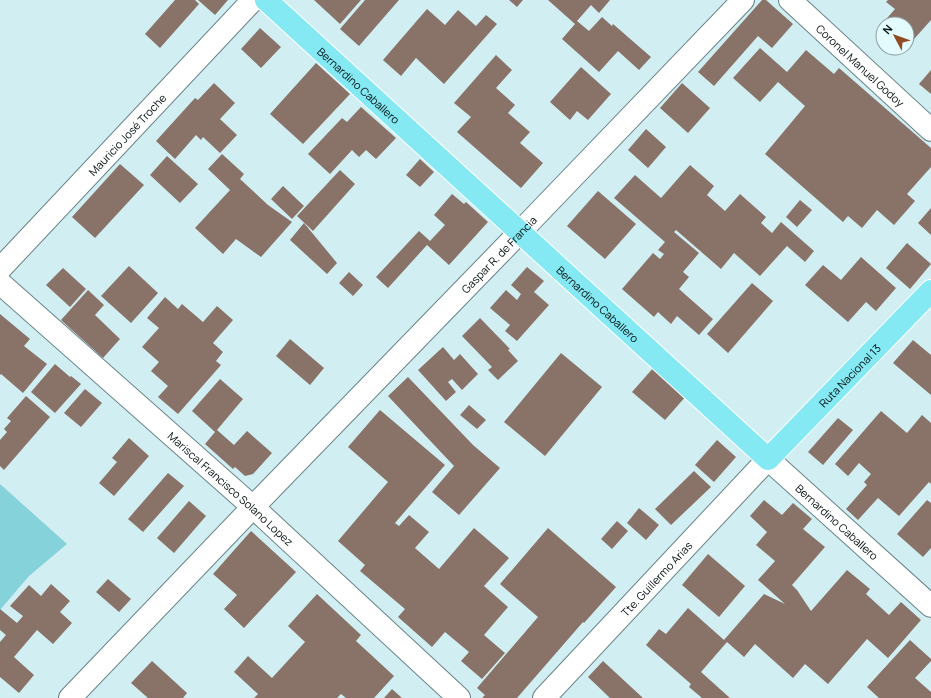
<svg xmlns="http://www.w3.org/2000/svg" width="931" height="698" viewBox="0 0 931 698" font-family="Manrope,sans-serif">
  <rect width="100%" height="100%" fill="#d1eff2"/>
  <!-- green -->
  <path fill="#86d2da" d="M0,484L67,544L29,576L0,610Z"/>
  <!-- building -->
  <g fill="#897369">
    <path d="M175,0H195L199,4L160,48L145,34Z"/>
    <path d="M198,0H228L215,15Z"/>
    <path d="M314,0H361L340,24Z"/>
    <path d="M365,0H399L359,46L340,29Z"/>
    <path d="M509,0H523L517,7Z"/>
    <path d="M548,0H610L599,13L591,5L577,21L589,31L602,17L612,26L613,24L651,57L639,70L618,51L599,72L562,39L575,24Z"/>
    <path d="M762,0H766L793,24L772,48L758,36L714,86L698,72Z"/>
    <path d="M888,0H931V20L907,47V24H882L895,9L886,2Z"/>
    <path d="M427,9L445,25L458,10L476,26L486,15L497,24L444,84L416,58L401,76L383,60Z"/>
    <path d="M260,28L281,47L261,68L241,49Z"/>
    <path d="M760,48L787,72L806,50L834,74L839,68L931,148V167L907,194L915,201L894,225L877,210L862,228L848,216L843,222L765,154L805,106L778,82L760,102L733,78Z"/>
    <path d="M496,55L512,70L496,88L515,105L508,113L530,132L520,143L543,163L521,188L457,132L471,117L454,103Z"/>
    <path d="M316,63L350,94L303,144L270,114Z"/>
    <path d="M581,67L611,94L588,120L577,111L570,120L550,102Z"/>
    <path d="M931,70V94L919,84Z"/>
    <path d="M214,83L235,103L220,119L237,135L220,153L203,137L201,140L196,135L175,159L156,141L195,98L198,100Z"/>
    <path d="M682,83L710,108L688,133L660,108Z"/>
    <path d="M361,107L396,138L376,159L366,150L359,157L352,150L330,174L308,154L342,118L347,122Z"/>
    <path d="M646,129L666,147L648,168L628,150Z"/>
    <path d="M222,154L244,174L240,179L268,205L292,222L261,257L236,239L223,254L195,228L230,190L208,169Z"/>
    <path d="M167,156L198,184L180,203L150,175Z"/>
    <path d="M420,159L434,172L420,187L406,175Z"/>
    <path d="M120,164L144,185L95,238L72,217Z"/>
    <path d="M690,165L714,186L707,195L725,211L740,194L766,217L761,223L772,233L781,222L814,251L805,262L787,246L760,276L734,253L721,269L676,230L674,232L699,253L683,272L689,277L679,289L713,319L699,335L677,316L671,324L658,312L654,317L622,289L653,253L660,259L664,254L658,250L665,242L614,198L635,175L661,198Z"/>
    <path d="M340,170L355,184L313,231L297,216Z"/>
    <path d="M283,186L304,206L292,219L271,199Z"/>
    <path d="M598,191L636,224L605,259L567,226Z"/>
    <path d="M452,194L464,204L466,202L488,222L449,265L427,245L388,288L376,277L419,231L430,241L445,225L434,215Z"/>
    <path d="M800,200L812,210L797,227L786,217Z"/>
    <path d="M931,208V235L918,223Z"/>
    <path d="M304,223L337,263L327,274L290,240Z"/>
    <path d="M907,243L931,264L910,289L886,268Z"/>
    <path d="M861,257L896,288L876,311L866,302L848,322L805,285L823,265L841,280Z"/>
    <path d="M129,266L158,293L131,323L101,296Z"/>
    <path d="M527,267L544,281L534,292L549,305L517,341L505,331L510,325L490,308L506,290L517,300L521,294L511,285Z"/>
    <path d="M63,268L86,289L70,307L46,285Z"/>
    <path d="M349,272L363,285L353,296L339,283Z"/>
    <path d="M752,283L773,301L728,353L707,334Z"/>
    <path d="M88,290L104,305L95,315L120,339L103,358L61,320Z"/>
    <path d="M165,297L178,309L182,304L203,322L217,306L233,320L213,343L223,352L216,361L221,365L178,414L158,397L168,386L151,371L159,362L142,347L159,328L147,318Z"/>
    <path d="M0,314L30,339L24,346L47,364L23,393L1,374L0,375Z"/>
    <path d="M480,318L510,349L508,350L518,361L498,380L488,370L492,367L462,336Z"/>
    <path d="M290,339L324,368L310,385L276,356Z"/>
    <path d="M913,340L931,355V395L893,363Z"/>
    <path d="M443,347L454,360L460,354L478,374L462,390L452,379L448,382L456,392L446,401L418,370Z"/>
    <path d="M561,353L602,387L545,456L504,422Z"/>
    <path d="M55,364L70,377L71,376L81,384L55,413L31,392Z"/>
    <path d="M654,367L687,395L665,420L632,392Z"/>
    <path d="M408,377L473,445L500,468L459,515L432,492L454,466L388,396Z"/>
    <path d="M220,379L243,399L217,430L234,445L247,431L272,453L253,474L245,476L235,467L233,469L205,444L215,432L192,411Z"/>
    <path d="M85,389L102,403L81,427L64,413Z"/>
    <path d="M26,396L50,417L4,470L0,466V440L7,432L4,429L11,421L7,418Z"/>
    <path d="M469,405L486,420L477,429L460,415Z"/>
    <path d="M380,410L445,465L395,523L399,526L409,515L429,532L415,548L439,569L474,528L509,558L484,586L508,607L484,635L505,653L482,679L461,661L469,652L445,632L432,647L398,617L405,609L360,571L365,565L338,541L388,482L348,447Z"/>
    <path d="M881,411L907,433L922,415L931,423V484L929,482L899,516L878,498L858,520L846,509L867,485L864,482L871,474L859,463L848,476L835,464Z"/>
    <path d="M838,418L853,430L823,465L808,452Z"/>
    <path d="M129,438L149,456L114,496L99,483L117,462L112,458Z"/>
    <path d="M717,440L736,457L714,482L695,465Z"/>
    <path d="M694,471L711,487L671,525L655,509Z"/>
    <path d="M168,473L184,486L143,532L128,519Z"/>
    <path d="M764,500L782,515L793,503L812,519L803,529L825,547L792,585L797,590L811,611L847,570L870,589L866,594L889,615L901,602L921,620L888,658L867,639L828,684L805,664L793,678L755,644L744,657L727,642L701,672L730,698H702L689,687L691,684L646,645L659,629L666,634L688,608L724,640L764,594L785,604L758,580L775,561L756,545L767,532L750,516Z"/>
    <path d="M927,500L931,503V548L923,557L897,534Z"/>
    <path d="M189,501L206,516L174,553L157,538Z"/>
    <path d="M639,508L659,525L646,540L627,523Z"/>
    <path d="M617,521L628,531L612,549L601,539Z"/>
    <path d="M548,528L616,587L584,623L583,622L517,698H482L485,695L477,688L538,617L500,584Z"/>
    <path d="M251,531L296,572L244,628L224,609L237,595L213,574Z"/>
    <path d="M708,554L745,586L719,617L682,585Z"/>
    <path d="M108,579L131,599L119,612L96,592Z"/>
    <path d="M51,584L70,601L60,612L72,623L53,644L37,630L14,657L34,675L19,693L0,677V642L6,635L0,630V609L17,623L23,616L10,606L29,585L41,596Z"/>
    <path d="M317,594L361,635L356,641L394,676L374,698H346L341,694L337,698H254L258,694L234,672L248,656L272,678L305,642L288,626Z"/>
    <path d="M910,640L931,659V661L915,678L931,692V698H879L867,687Z"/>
    <path d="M152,661L187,693L183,698H148L131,683Z"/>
    <path d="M603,661L643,698H610L588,677Z"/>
    <path d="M392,689L402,698H384Z"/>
  </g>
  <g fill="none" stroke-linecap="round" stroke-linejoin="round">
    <!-- minor casing -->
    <g stroke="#688386" stroke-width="24">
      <g id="minor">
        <path id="s1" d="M790,0L931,130"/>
        <path id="s2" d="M0,269L253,0"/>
        <path id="s3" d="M0,283L253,507L459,698"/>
        <path id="s4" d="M70,698L253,507L520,232L743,0"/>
        <path id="s5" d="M544,698L768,459L931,606"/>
      </g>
    </g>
    <!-- highway casing -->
    <g stroke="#fff" stroke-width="24">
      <g id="highway">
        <path id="s6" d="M266,0L768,459L931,291"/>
      </g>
    </g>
    <!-- minor -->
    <use href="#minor" stroke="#fff" stroke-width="22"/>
    <!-- highway -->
    <use href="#highway" stroke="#84e9f3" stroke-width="22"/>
  </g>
  <g text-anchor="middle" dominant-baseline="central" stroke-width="3" stroke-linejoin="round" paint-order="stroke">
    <!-- street labels -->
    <g font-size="11" fill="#061011" stroke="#e3fbfd">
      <text stroke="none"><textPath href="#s1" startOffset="96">Coronel Manuel Godoy</textPath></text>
      <text stroke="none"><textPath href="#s6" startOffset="126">Bernardino Caballero</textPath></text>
      <text stroke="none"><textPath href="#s2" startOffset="185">Mauricio José Troche</textPath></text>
      <text stroke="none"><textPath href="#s4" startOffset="617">Gaspar R. de Francia</textPath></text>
      <text stroke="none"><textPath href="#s6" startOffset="450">Bernardino Caballero</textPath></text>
      <text stroke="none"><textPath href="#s6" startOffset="797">Ruta Nacional 13</textPath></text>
      <text stroke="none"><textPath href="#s3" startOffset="309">Mariscal Francisco Solano Lopez</textPath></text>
      <text stroke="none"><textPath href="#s5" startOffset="421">Bernardino Caballero</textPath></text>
      <text stroke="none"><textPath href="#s5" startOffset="164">Tte. Guillermo Arias</textPath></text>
    </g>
  </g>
  <!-- north arrow -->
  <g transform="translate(895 36) rotate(311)"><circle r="19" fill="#e3fbfd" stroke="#8b9d9f"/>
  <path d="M0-3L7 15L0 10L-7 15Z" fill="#914b24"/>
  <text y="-6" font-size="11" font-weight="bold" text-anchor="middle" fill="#061011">N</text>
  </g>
</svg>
